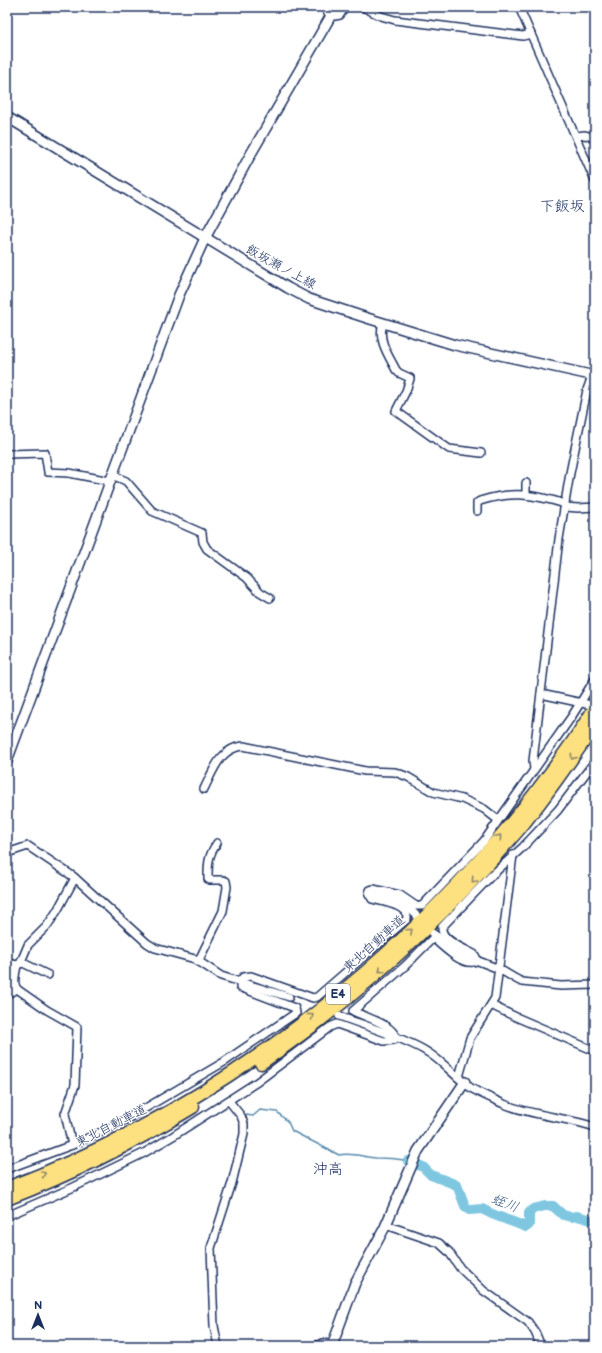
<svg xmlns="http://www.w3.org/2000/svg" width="602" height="1353" viewBox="0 0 602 1353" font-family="'Balsamiq Sans','Klee One',sans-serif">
  <rect width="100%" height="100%" fill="#fff"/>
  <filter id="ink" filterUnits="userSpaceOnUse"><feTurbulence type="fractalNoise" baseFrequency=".025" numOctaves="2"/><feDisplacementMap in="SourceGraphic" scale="8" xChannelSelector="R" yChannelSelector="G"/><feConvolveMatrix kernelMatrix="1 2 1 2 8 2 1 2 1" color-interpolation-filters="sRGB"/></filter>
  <g filter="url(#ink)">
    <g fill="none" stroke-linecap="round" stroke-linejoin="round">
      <!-- stream -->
      <path stroke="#578aac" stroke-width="1.5" d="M246,1115L253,1116L260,1110L277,1112L288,1122L292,1131L339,1155C351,1152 364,1157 376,1158C387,1158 397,1158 408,1161"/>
      <!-- river -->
      <path stroke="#7fc7e0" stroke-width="10" d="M408,1161L423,1167L431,1175L457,1185L465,1206L469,1210L482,1209L492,1214L526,1227L529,1225V1213L533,1209L545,1206H553L563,1215L571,1217L577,1216L595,1221"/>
      <!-- street casing -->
      <g stroke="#1b2f5e" stroke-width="10">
        <g id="street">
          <path d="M327,7L326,9L327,12L335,16L340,15L345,7"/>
          <path d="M363,7L381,16L395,20L523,36L531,34"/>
          <path d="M519,7L595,181"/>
          <path d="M576,136L585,135L595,138"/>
          <path d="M383,323C377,340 389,356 396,370L399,373L410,378V379L406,391L396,411L449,449L481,453"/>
          <path d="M7,454L45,453L48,472L69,473L110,481"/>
          <path d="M112,475L126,481L152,511L202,533L203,542L207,549L247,578L260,592L270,598"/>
          <path d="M526,483V494"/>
          <path d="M565,507L578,508L595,507"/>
          <path d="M477,511V503L480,501C512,491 534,494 565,504"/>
          <path d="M541,694L591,705"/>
          <path d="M534,769L533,761L559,539L570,473L587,390L592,376"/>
          <path d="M204,789C213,771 220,748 243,746L365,771L395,772L408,777L433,792L462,799L484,809L498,820"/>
          <path d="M7,853L28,846L74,877L147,943L155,948L195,959L221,976L289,997"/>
          <path d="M369,893L399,900L406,905L417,916"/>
          <path d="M432,933L468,957L499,969L516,979L522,982L561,986L595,985"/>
          <path d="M21,962L48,975"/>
          <path d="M198,962L223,911L227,887L226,881L223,880H210L208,879C208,863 208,856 217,843"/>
          <path d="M7,963L17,965L20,964L28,945L47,926L57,911L75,878"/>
          <path d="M17,965C16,973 12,983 17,989L47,1010L77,1027L75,1085L65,1114L72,1145"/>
          <path d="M7,994L17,989"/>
          <path d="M491,1005L516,1017L595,1051"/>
          <path d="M339,1016C366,1026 399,1036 424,1050C442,1060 455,1077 471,1088C481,1094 493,1099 504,1104C533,1116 566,1117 595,1127"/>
          <path d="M459,1077L470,1038L495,998L513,855"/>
          <path d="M7,1169L72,1145L108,1129L132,1116L224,1062L296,1013L295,1008L292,1007L242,988L240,987V981L243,977L251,976L313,998L317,997L407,919C409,905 382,902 372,899L369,894L370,890L373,889L400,895L416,906H422L484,841L572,716L595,679"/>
          <path d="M7,1216L74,1187L144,1153L173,1136L257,1082L330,1027L337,1024L384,1041L394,1040L396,1038C393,1024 364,1017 353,1011L405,966L433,938C442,946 461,965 474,962L476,957L474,954C465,949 440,940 442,927L492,875L523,847L558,810L595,761"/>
          <path d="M386,1225L439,1243L449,1252L460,1268L484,1291L528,1322L535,1332L541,1346"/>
          <path d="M218,1346L214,1326L211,1248L232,1183L244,1134V1124L241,1116L229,1101"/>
          <path d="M315,1346L323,1343L333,1345"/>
        </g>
      </g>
      <!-- secondary casing -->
      <g stroke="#1b2f5e" stroke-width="12">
        <g id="secondary">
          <path d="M7,117L288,288L309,299L367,318L455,345L595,376"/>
          <path d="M7,761L179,295L205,238L252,152L336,7"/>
          <path d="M332,1346L355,1283L385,1227L418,1151L465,1082"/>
        </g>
      </g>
      <!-- highway casing -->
      <g stroke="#1b2f5e" stroke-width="15">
        <g id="highway">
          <path d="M261,1063C358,997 444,917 520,828C547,795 571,760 595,725"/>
          <path d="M7,1188C244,1099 459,921 595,708"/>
          <path d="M7,1199C72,1174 134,1143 193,1107"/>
        </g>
      </g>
      <!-- street -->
      <use href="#street" stroke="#fff" stroke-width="7"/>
      <!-- secondary -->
      <use href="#secondary" stroke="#fff" stroke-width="9"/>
      <!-- highway -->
      <use href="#highway" stroke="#fde080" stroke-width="12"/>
    </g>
    <!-- one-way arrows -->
    <defs><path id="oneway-chevron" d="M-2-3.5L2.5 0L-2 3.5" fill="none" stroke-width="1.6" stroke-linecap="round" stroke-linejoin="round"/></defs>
    <g stroke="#8c886f">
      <use href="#oneway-chevron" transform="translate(573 757) rotate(126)"/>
      <use href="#oneway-chevron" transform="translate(499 837) rotate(-49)"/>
      <use href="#oneway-chevron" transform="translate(474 880) rotate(133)"/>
      <use href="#oneway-chevron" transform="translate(410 931) rotate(-43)"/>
      <use href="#oneway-chevron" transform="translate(381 970) rotate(139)"/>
      <use href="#oneway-chevron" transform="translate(311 1016) rotate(-38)"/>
      <use href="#oneway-chevron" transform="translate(43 1174) rotate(-23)"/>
    </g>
  </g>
  <g text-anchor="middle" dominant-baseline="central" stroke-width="3" stroke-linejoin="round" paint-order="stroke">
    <!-- shield labels -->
    <rect fill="#fff" stroke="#5f6d8e" stroke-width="1" x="326" y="984" width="24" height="20" rx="3"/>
    <g font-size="12" font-weight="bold" fill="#1b2f5e">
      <text x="338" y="994">E4</text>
    </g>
    <!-- street labels -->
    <g font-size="13" fill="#1b2f5e" stroke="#fff">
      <text transform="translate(281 267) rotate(29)">飯坂瀬ノ上線</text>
      <text transform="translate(374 944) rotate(-42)">東北自動車道</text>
      <text transform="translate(111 1126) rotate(-27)">東北自動車道</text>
    </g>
    <!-- water labels -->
    <g font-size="14" font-style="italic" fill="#395d85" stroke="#fff">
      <text transform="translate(505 1203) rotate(21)">蛭川</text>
    </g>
    <!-- quarter labels -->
    <g font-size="15" fill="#1b2f5e" stroke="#fff">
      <text x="562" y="206">下飯坂</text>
      <text x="328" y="1169">沖高</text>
    </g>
  </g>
  <!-- margin -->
  <rect width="602" height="1353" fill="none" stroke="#fff" stroke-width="24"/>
  <rect x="12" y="12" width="578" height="1329" fill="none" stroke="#1b2f5e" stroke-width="1.5" filter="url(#ink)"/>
  <!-- north arrow -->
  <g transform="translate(38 1315)" stroke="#ffffff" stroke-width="3" paint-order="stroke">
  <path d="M0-3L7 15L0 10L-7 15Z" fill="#1b2f5e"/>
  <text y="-6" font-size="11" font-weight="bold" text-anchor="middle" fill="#1b2f5e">N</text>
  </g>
</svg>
